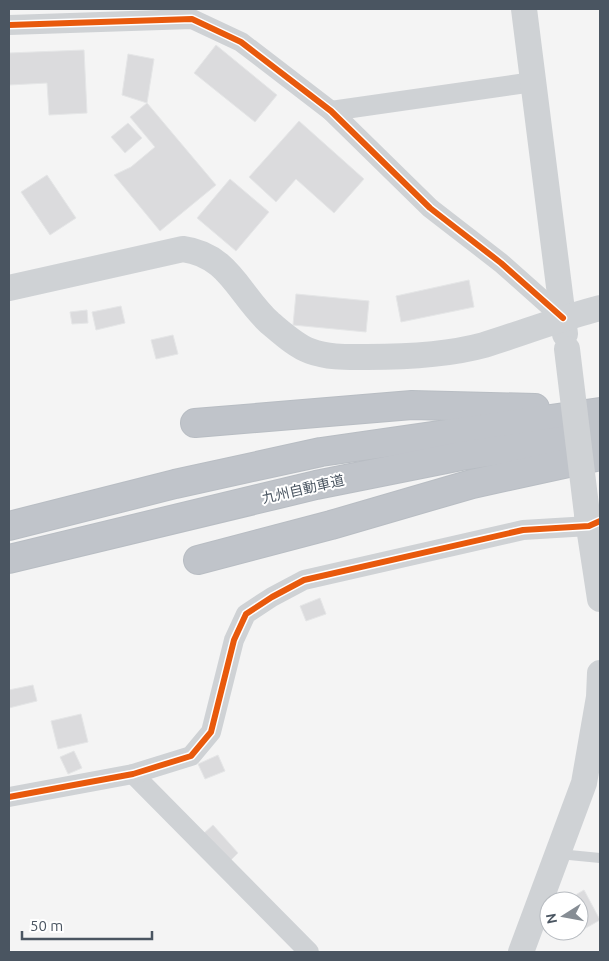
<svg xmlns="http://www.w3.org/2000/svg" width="609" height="961" viewBox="0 0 609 961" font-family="Ubuntu,'Noto Sans JP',sans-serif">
  <rect width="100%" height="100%" fill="#f4f4f4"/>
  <!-- building -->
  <g fill="#dbdbdd" stroke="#e5e6e7">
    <path d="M216,45L277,95L255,122L194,73Z"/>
    <path d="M84,50L87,113L49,115L47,83L9,85V53Z"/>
    <path d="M128,54L154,59L147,103L122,95Z"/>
    <path d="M147,103L216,185L160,231L114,175L131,167L155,147L130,117Z"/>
    <path d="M299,121L364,179L334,213L296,179L276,202L249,177Z"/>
    <path d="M128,123L142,138L125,153L111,137Z"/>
    <path d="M47,175L76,218L50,235L21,192Z"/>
    <path d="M230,179L269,212L236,251L197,218Z"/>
    <path d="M469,280L474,307L401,322L396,296Z"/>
    <path d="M296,294L369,301L366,332L293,325Z"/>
    <path d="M121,306L125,323L96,330L92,312Z"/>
    <path d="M87,310L88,323L72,324L70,312Z"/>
    <path d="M173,335L178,354L156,359L151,340Z"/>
    <path d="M320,598L326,614L306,621L300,606Z"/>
    <path d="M33,685L37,701L9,708V690Z"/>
    <path d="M81,714L88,742L58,749L51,721Z"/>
    <path d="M74,751L82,768L68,774L60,757Z"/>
    <path d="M218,755L225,771L205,779L198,764Z"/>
    <path d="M213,825L238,853L228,863L203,834Z"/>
    <path d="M584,890L600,920L577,933L579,901L567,900Z"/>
  </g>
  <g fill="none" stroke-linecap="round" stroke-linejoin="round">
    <!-- motorway casing -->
    <g stroke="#b8bdc3" stroke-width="30">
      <g id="motorway">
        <path d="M195,423L412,405L535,408"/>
        <path d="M9,526L175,484L321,452L600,412"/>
        <path d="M9,559L316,485L461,456L600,435"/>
        <path d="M198,560L331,525L472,484L600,456"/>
      </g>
    </g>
    <!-- service -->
    <path stroke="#cfd2d5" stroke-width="10" d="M559,854L600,858"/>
    <!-- minor -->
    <g stroke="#cfd2d5" stroke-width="20">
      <path d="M9,25L192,19L241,42L331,111L430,208L501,263L563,318"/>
      <path d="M331,111L533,82"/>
      <path d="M133,774L309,952"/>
      <path d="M9,797L133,774L191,756L211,732L234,640L246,614L272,597L304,580L523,530L589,526L600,521"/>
    </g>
    <!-- tertiary -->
    <g stroke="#cfd2d5" stroke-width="26">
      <path d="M524,9L565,334"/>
      <path d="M9,288L183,249C229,255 239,295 270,323C282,333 296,346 310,351C329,358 348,357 367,357C404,357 448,355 484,345C523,333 561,318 600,308"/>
      <path d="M587,514L600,599"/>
      <path d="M521,952L584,783L599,697L600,673"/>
    </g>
    <!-- motorway -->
    <use href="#motorway" stroke="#c0c4ca" stroke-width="28"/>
    <!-- tertiary-bridge -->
    <path stroke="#cfd2d5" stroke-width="26" d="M567,349L587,514"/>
    <!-- cycleway casing -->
    <g stroke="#fff" stroke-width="9">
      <g id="cycleway">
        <path d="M9,25L192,19L241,42L331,111L430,208L501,263L563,318"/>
        <path d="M9,797L133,774L191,756L211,732L234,640L246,614L272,597L304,580L523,530L589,526L600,521"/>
      </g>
    </g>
    <!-- cycleway -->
    <use href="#cycleway" stroke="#e8590c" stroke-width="6"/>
  </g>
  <g text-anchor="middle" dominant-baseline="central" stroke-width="4" stroke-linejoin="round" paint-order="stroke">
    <!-- street labels -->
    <g font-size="14" fill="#4a5561" stroke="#fff">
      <text transform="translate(303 489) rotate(-13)">九州自動車道</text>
    </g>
  </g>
  <!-- border -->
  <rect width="609" height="961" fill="none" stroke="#4a5561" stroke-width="20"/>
  <!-- north arrow -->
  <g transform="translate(564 916) rotate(259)"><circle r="24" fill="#ffffff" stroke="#b7bbc0"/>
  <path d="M0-4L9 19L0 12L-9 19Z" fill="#868d94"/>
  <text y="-8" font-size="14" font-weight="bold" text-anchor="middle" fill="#4a5561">N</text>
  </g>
  <!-- scale -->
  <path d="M22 931v8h130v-8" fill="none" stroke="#4a5561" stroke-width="2.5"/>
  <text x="30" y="931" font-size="15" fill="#4a5561" stroke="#ffffff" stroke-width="4" paint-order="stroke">50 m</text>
</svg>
